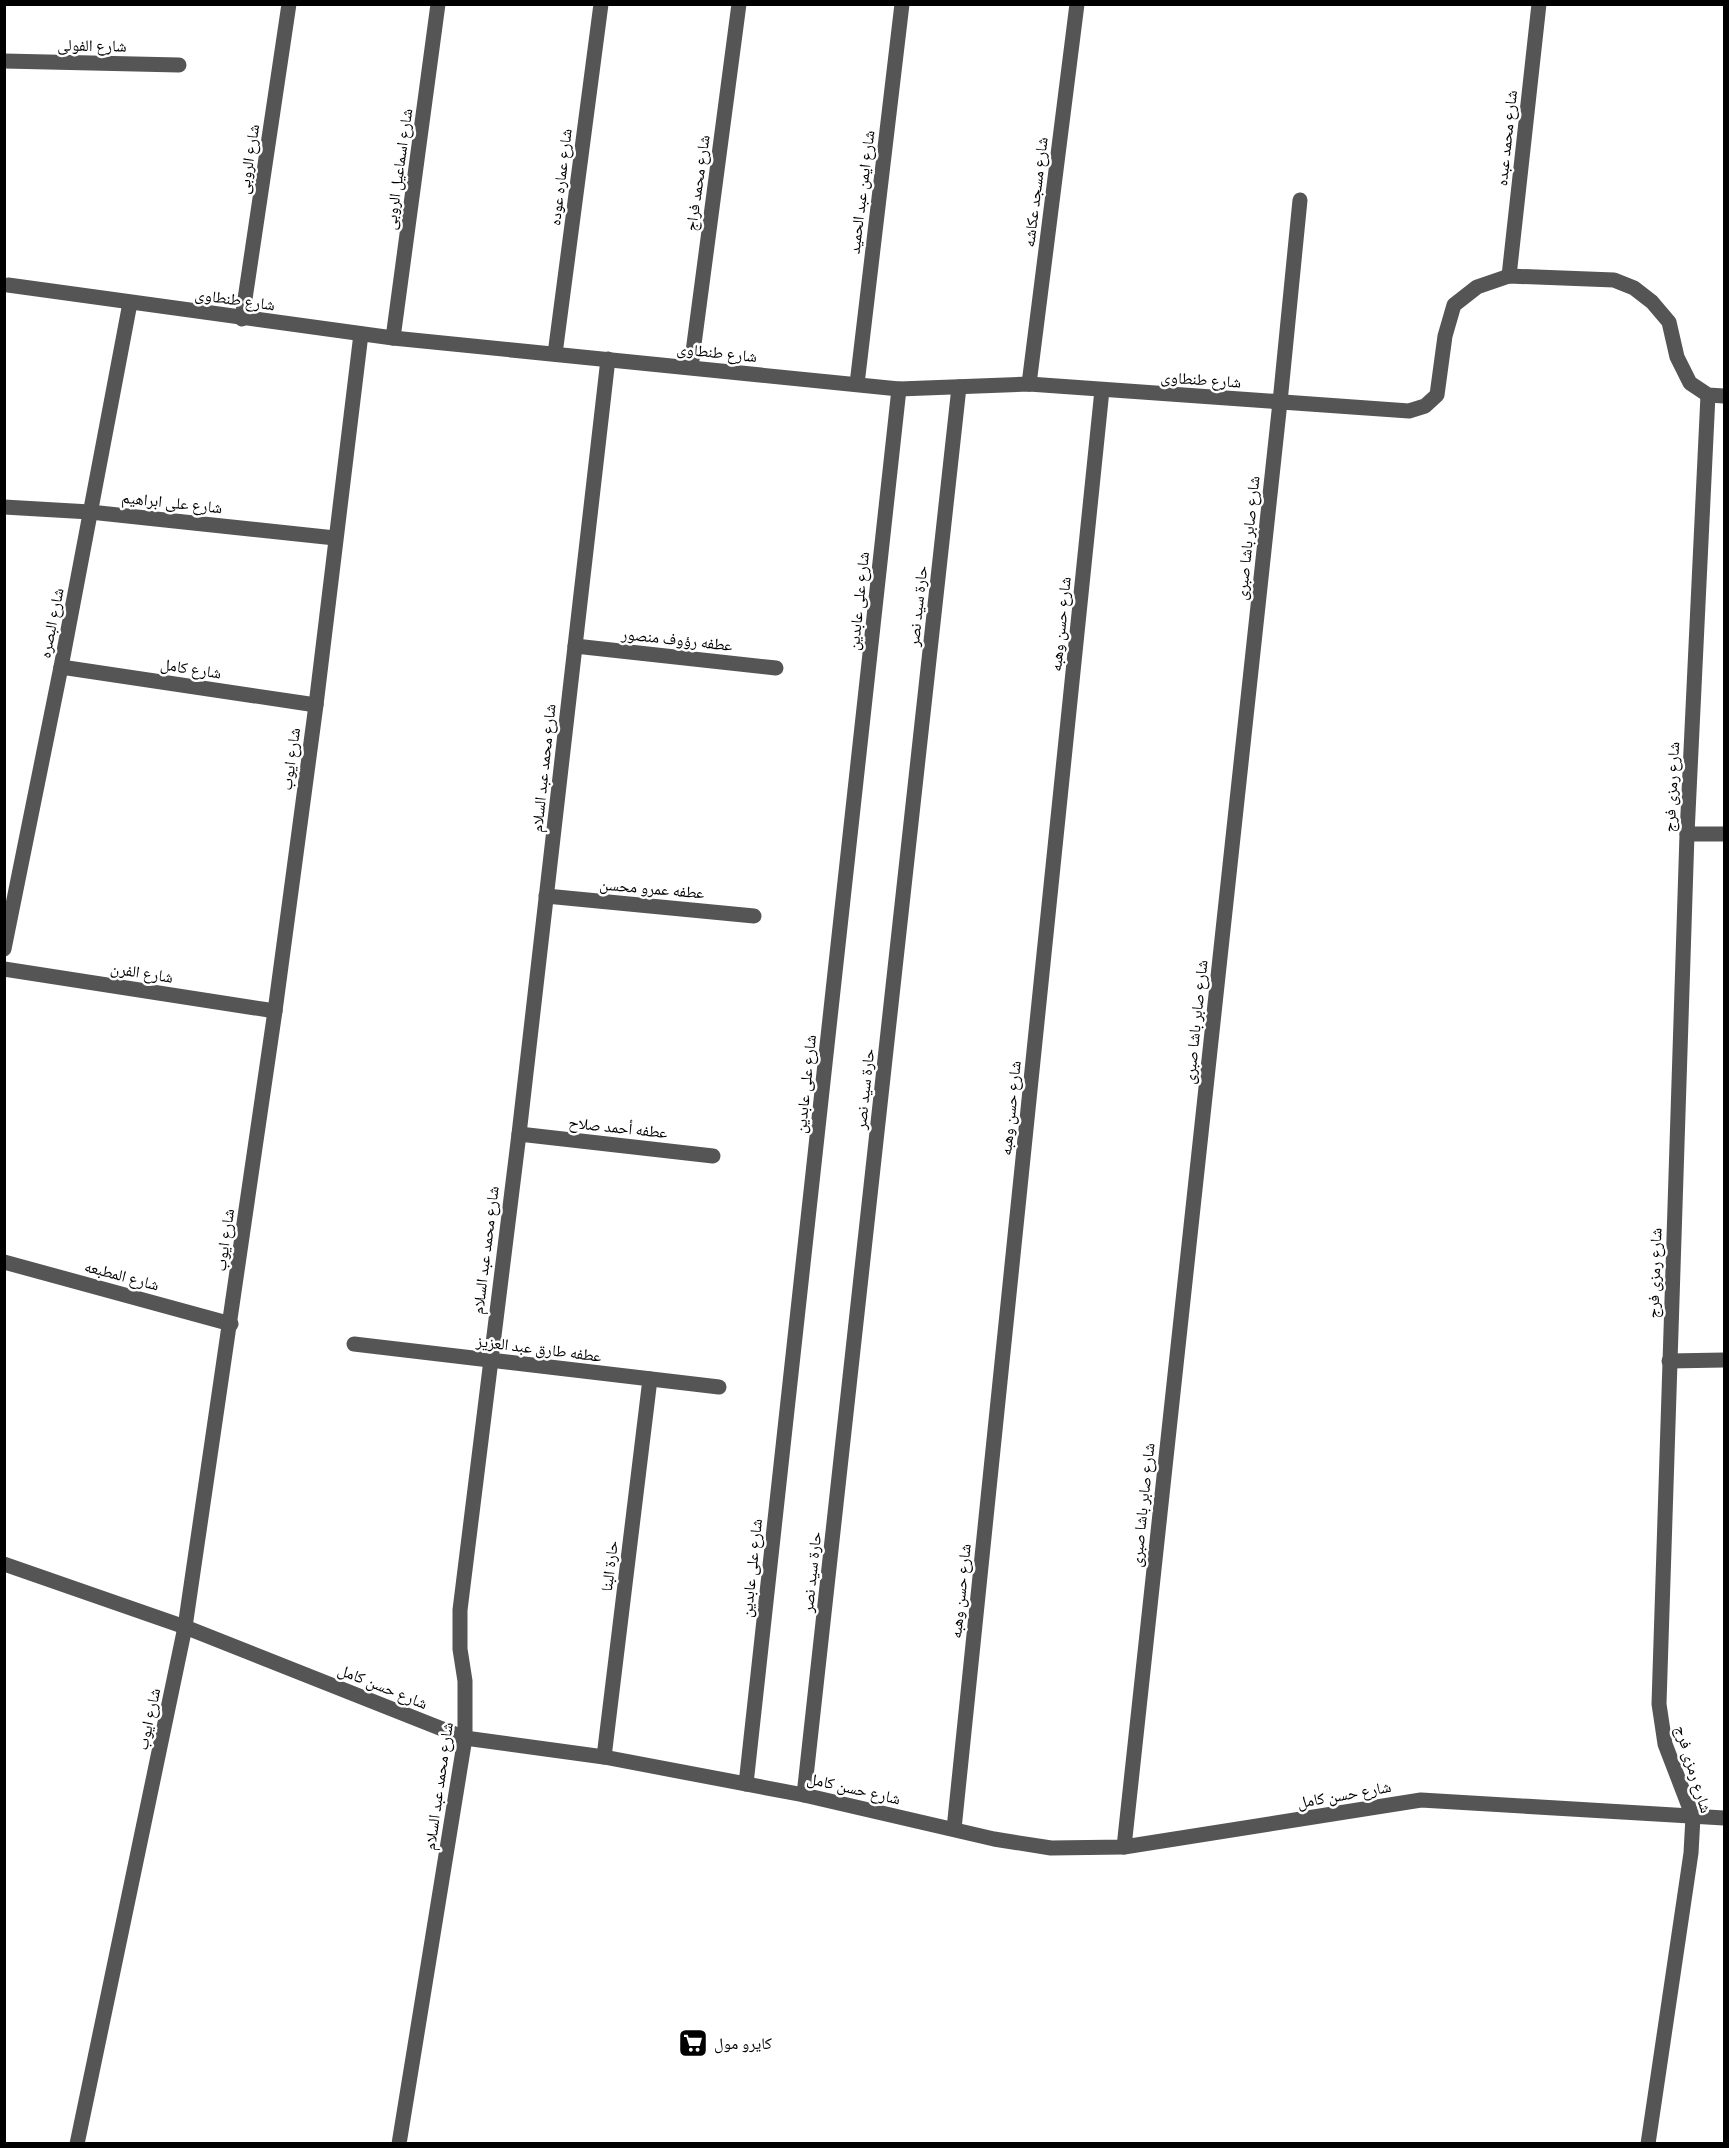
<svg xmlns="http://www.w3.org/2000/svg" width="1729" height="2148" viewBox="0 0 1729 2148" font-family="'Titillium Web','Noto Naskh Arabic',sans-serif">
  <rect width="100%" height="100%" fill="#fff"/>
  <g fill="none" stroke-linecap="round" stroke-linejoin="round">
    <!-- minor -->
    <g stroke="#555" stroke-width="15">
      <path d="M4,61L179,65"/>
      <path d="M1509,276L1539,4"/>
      <path d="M8,285L393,338L899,389L1029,384L1409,411L1425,406L1437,395L1445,336L1454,305L1477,287L1509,276L1614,280L1634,288L1652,302L1669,322L1677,357L1690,383L1708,395L1724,396"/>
      <path d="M242,319L289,4"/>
      <path d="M393,338L438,4"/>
      <path d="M555,354L601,4"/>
      <path d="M691,367L739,4"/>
      <path d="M857,384L902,4"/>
      <path d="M1029,384L1077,4"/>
      <path d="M4,507L90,512L335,538"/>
      <path d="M575,646L776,668"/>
      <path d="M61,667L316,705"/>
      <path d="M1687,834H1724"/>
      <path d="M546,896L754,916"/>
      <path d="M4,949L61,667L130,303"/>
      <path d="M4,969L275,1011"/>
      <path d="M519,1134L713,1156"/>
      <path d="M4,1262L231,1324"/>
      <path d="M354,1344L719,1387"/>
      <path d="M1669,1361L1724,1360"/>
      <path d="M4,1564L185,1627L465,1738L604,1757L804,1795L994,1839L1051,1848L1124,1847L1421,1800L1724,1818"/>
      <path d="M604,1757L650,1379"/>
      <path d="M746,1784L899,389"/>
      <path d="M804,1795L959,387"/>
      <path d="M954,1829L1102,390"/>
      <path d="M1124,1847L1280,402L1300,200"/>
      <path d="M77,2144L185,1627L275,1011L316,705L361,334"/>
      <path d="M399,2144L465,1738V1681L460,1649V1610L519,1134L608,359"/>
      <path d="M1648,2144L1691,1853L1693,1817L1665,1744L1659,1704L1687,834L1708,395"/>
    </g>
  </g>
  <!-- icons -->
  <defs>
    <g id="supermarket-square" transform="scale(1.5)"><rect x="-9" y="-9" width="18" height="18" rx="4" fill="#000" stroke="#fff"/><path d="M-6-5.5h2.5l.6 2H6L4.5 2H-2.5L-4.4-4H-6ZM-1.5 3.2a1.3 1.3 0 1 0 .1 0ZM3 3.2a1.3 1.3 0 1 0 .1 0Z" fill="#fff"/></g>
  </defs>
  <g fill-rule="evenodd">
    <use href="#supermarket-square" x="693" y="2043"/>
  </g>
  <g text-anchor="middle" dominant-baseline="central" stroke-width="5" stroke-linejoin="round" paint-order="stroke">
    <!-- street labels -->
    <g font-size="16" fill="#000" stroke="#fff">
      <text transform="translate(92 45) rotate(1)">شارع الفولى</text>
      <text transform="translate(1506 138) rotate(-84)">شارع محمد عبده</text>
      <text transform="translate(248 159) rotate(-81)">شارع الروبى</text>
      <text transform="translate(398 169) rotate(-82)">شارع اسماعيل الروبى</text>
      <text transform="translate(560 177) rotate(-83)">شارع عماره عوده</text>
      <text transform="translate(697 183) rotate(-82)">شارع محمد فراج</text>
      <text transform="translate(861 192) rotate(-83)">شارع ايمن عبد الحميد</text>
      <text transform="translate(1035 192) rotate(-83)">شارع مسجد عكاشه</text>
      <text transform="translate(235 299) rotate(8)">شارع طنطاوى</text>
      <text transform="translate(717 352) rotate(6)">شارع طنطاوى</text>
      <text transform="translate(1201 379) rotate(4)">شارع طنطاوى</text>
      <text transform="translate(172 502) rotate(6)">شارع على ابراهيم</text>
      <text transform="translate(1247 538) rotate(-84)">شارع صابر باشا صبرى</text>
      <text transform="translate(858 601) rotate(-84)">شارع على عابدين</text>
      <text transform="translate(917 606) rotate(-84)">حارة سيد نصر</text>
      <text transform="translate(51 623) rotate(-79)">شارع البصره</text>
      <text transform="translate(1060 624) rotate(-84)">شارع حسن وهبه</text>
      <text transform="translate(677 639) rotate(6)">عطفه رؤوف منصور</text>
      <text transform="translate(191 668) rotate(9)">شارع كامل</text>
      <text transform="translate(290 759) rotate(-82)">شارع ايوب</text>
      <text transform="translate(543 768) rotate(-84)">شارع محمد عبد السلام</text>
      <text transform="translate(1671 787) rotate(-87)">شارع رمزى فرج</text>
      <text transform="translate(652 888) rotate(5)">عطفه عمرو محسن</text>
      <text transform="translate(142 972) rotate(9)">شارع الفرن</text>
      <text transform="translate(1195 1022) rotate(-84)">شارع صابر باشا صبرى</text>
      <text transform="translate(805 1084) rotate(-84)">شارع على عابدين</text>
      <text transform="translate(864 1089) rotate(-84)">حارة سيد نصر</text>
      <text transform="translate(1010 1108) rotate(-84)">شارع حسن وهبه</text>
      <text transform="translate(618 1127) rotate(6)">عطفه أحمد صلاح</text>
      <text transform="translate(224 1240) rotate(-82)">شارع ايوب</text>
      <text transform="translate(485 1250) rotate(-83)">شارع محمد عبد السلام</text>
      <text transform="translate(1654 1273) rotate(-88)">شارع رمزى فرج</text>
      <text transform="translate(122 1275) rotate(15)">شارع المطبعه</text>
      <text transform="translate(539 1348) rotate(7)">عطفه طارق عبد العزيز</text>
      <text transform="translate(1142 1505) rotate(-84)">شارع صابر باشا صبرى</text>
      <text transform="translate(609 1566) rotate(-83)">حارة البنا</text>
      <text transform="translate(751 1568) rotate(-84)">شارع على عابدين</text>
      <text transform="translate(811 1572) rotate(-84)">حارة سيد نصر</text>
      <text transform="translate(960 1591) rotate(-84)">شارع حسن وهبه</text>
      <text transform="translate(383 1686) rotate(22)">شارع حسن كامل</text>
      <text transform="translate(148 1719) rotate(-78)">شارع ايوب</text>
      <text transform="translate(1694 1769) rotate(73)">شارع رمزى فرج</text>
      <text transform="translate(438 1786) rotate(-82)">شارع محمد عبد السلام</text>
      <text transform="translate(854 1788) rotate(13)">شارع حسن كامل</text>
      <text transform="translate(1344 1794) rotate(-10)">شارع حسن كامل</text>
    </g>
    <!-- poi labels -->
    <g font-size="16" fill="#000" stroke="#fff" text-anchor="start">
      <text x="714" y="2043">كايرو مول</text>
    </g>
  </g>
  <!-- border -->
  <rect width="1729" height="2148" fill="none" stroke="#000000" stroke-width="12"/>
</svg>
